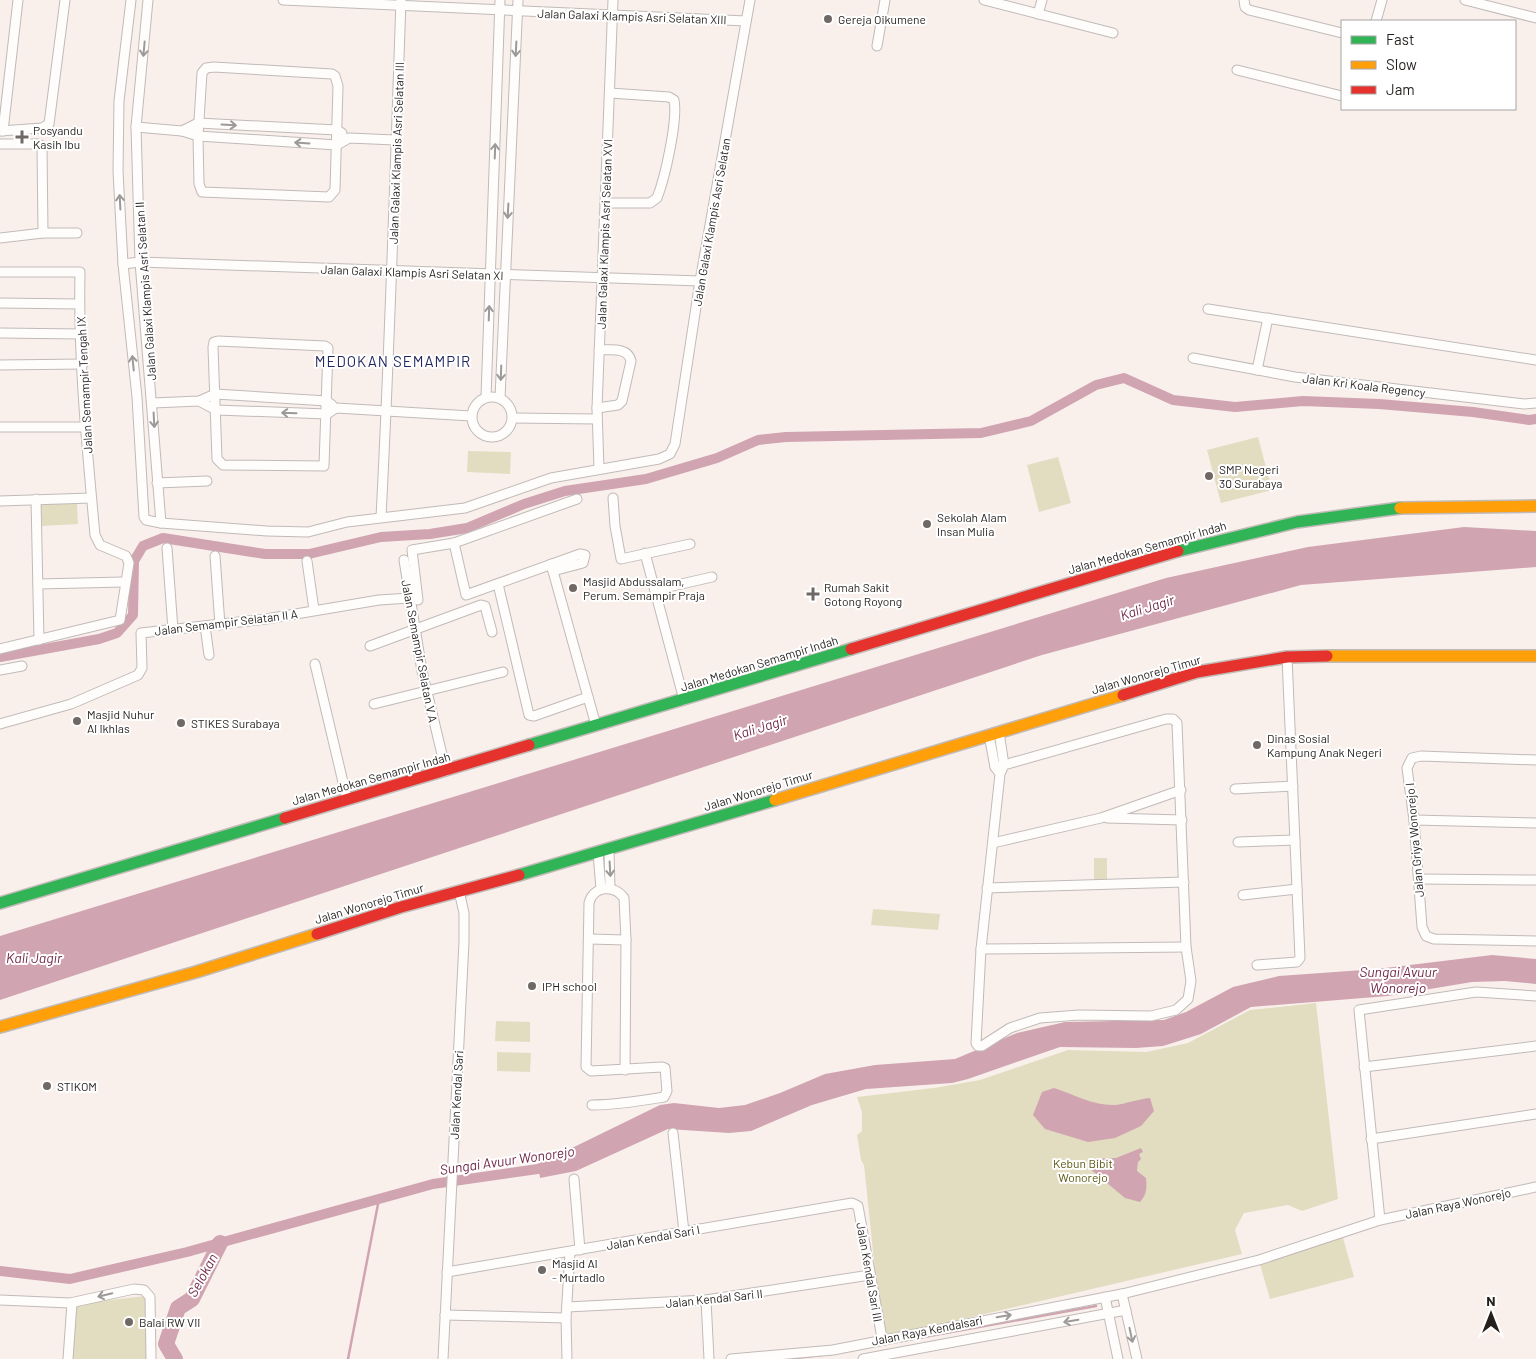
<svg xmlns="http://www.w3.org/2000/svg" width="1536" height="1359" viewBox="0 0 1536 1359" font-family="Barlow,sans-serif">
  <rect width="100%" height="100%" fill="#f9f0ec"/>
  <!-- green -->
  <g fill="#e2ddc1">
    <path d="M1258,437L1272,490L1221,503L1207,450Z"/>
    <path d="M468,451L511,452L510,474L467,472Z"/>
    <path d="M1058,457L1071,503L1039,512L1027,465Z"/>
    <path d="M77,502L78,524L42,526L41,505Z"/>
    <rect x="1094" y="858" width="13" height="22"/>
    <path d="M873,909L940,914L938,930L871,925Z"/>
    <path d="M1316,1003L1338,1199L1302,1211L1288,1205L1244,1213L1235,1230L1242,1254L882,1338L864,1165L861,1160L857,1135L862,1131V1112L857,1097L934,1088L980,1080L1068,1050L1146,1052L1188,1043L1250,1010Z"/>
    <path d="M496,1021L530,1022V1042L495,1041Z"/>
    <path d="M497,1052L531,1053L530,1072L497,1071Z"/>
    <path d="M1342,1234L1354,1277L1270,1299L1259,1261Z"/>
    <path d="M146,1296L148,1359H70L74,1304Z"/>
  </g>
  <!-- water -->
  <g fill="#d1a4b2">
    <path d="M1464,527L1536,531V567L1301,585L1042,655L0,1000V936L1166,578L1308,547Z"/>
    <path d="M1492,955L1536,959V984L1505,981L1472,982L1388,996L1251,1007L1201,1034L1163,1046L1136,1048L1060,1047L968,1079L952,1083L866,1089L812,1105L751,1131L729,1133L668,1129L576,1171L540,1178L537,1154L574,1147L660,1105L674,1103L719,1108L745,1105L780,1093L825,1074L875,1065L955,1059L1017,1033L1065,1022L1164,1020L1186,1012L1233,987L1279,976L1377,969Z"/>
    <path d="M1054,1088C1073,1094 1094,1106 1115,1105C1125,1104 1138,1099 1150,1098L1154,1111L1141,1126L1115,1138L1088,1142L1045,1129L1033,1115L1042,1092Z"/>
    <path d="M1141,1148L1143,1152L1139,1154L1141,1159L1138,1162L1137,1171L1146,1178C1147,1188 1147,1194 1140,1202L1125,1198L1089,1168L1090,1159L1116,1158Z"/>
  </g>
  <g fill="none" stroke-linecap="round" stroke-linejoin="round">
    <!-- stream -->
    <g stroke="#d1a4b2" stroke-width="2.5">
      <path d="M885,1344L1096,1306"/>
      <path d="M348,1359L379,1199"/>
      <path d="M787,1359L830,1354"/>
    </g>
    <!-- canal -->
    <g stroke="#d1a4b2" stroke-width="10">
      <path d="M0,657L99,639L117,633L133,615L134,561L143,546L163,538L265,554H309L381,537L430,534L467,528L524,504L565,491L646,479L717,458L758,440L786,437L981,433L1031,421L1096,385L1124,378L1173,400L1235,407L1303,401L1379,404L1473,412L1529,420L1536,419"/>
      <path d="M0,1271L70,1279L187,1252L433,1184L552,1167"/>
    </g>
    <!-- river -->
    <path stroke="#d1a4b2" stroke-width="16" d="M175,1359L166,1344L178,1308L192,1299L220,1243"/>
    <!-- street casing -->
    <g stroke="#c1bab7" stroke-width="11">
      <g id="street">
        <path d="M131,0L119,101L118,171L123,264L137,397L144,517L146,520L161,523L267,531L308,532L347,522L465,508L551,478L659,459L670,454L675,444L700,281L750,0"/>
        <path d="M148,0L136,127L140,262L161,523"/>
        <path d="M283,0L746,21"/>
        <path d="M984,0L1113,33"/>
        <path d="M1244,0L1245,7L1249,10L1342,33"/>
        <path d="M1465,0L1536,18"/>
        <path d="M1038,14L1042,0"/>
        <path d="M1376,21L1382,0"/>
        <path d="M877,46L885,0"/>
        <path d="M214,67L332,74L335,76L338,86L335,190L329,197L202,192L199,184L198,136L202,73L206,68Z"/>
        <path d="M1237,70L1342,96"/>
        <path d="M136,127L182,131L198,136L337,145L349,138L395,140"/>
        <path d="M0,131L42,128L49,124L65,0"/>
        <path d="M3,131L18,0"/>
        <path d="M182,131L198,123L337,130L342,133"/>
        <path d="M0,144H38L42,146L43,233"/>
        <path d="M605,203H650L657,198C665,178 678,120 674,100L669,97L610,93"/>
        <path d="M0,238L43,233H77"/>
        <path d="M123,264L140,262L700,281"/>
        <path d="M0,272H80C78,359 87,448 95,535L100,545L126,556L129,563L120,620L0,649"/>
        <path d="M0,303L79,304"/>
        <path d="M1208,309L1536,360"/>
        <path d="M0,333L81,334"/>
        <path d="M218,341L325,346L328,348L324,466L223,465L217,459L213,347L214,342Z"/>
        <path d="M1193,358L1295,377L1524,404L1536,403"/>
        <path d="M0,365L83,364"/>
        <path d="M1257,370L1268,318"/>
        <circle cx="492" cy="417" r="20"/>
        <path d="M486,397L500,0"/>
        <path d="M500,398L518,0"/>
        <path d="M199,401L216,410L327,414L336,408L471,416"/>
        <path d="M153,403L199,401L215,394L327,401L332,405"/>
        <path d="M597,408L618,405L622,401L631,361C628,347 611,350 599,350"/>
        <path d="M513,418L597,419"/>
        <path d="M0,427H86"/>
        <path d="M599,469L597,408L613,0"/>
        <path d="M157,483L207,481"/>
        <path d="M613,498L615,526L621,559L690,544"/>
        <path d="M36,499L39,640"/>
        <path d="M0,501L91,498"/>
        <path d="M381,517C390,344 395,172 401,0"/>
        <path d="M454,543L466,595L580,554L585,555L583,563L553,571"/>
        <path d="M167,548L173,630"/>
        <path d="M645,553L684,700"/>
        <path d="M215,556L220,625"/>
        <path d="M404,560L422,671L446,771"/>
        <path d="M307,561L314,610"/>
        <path d="M38,584L124,582"/>
        <path d="M498,584L529,715L534,716L588,697L551,564"/>
        <path d="M655,590L712,577"/>
        <path d="M418,600L412,550L454,543L577,499"/>
        <path d="M205,626L209,655"/>
        <path d="M370,646L481,605L485,606L492,632"/>
        <path d="M315,664L347,799"/>
        <path d="M0,670L22,666"/>
        <path d="M588,697L596,725"/>
        <path d="M374,704L503,672"/>
        <path d="M0,724L71,704L138,675L142,668L141,633L266,619L379,600L410,598"/>
        <path d="M989,735L995,767L998,771"/>
        <path d="M1536,760L1421,756L1412,758L1407,768L1414,820L1422,927L1426,936L1434,939L1536,941"/>
        <path d="M995,767L1004,765L1166,719H1173L1177,723L1186,947L1191,981L1188,999L1176,1010L1151,1016L1079,1015L1040,1018L1010,1028L982,1046H978L976,1043L981,949L1000,774L1004,765L999,732"/>
        <path d="M1235,789L1293,786"/>
        <path d="M1107,818L1182,820"/>
        <path d="M1414,820L1536,823"/>
        <path d="M1238,842L1295,840"/>
        <path d="M993,843L1101,818L1181,790"/>
        <path d="M609,850L610,888"/>
        <path d="M598,853L601,889"/>
        <path d="M1419,879L1536,880"/>
        <path d="M987,888L1184,882"/>
        <path d="M1243,895L1297,889"/>
        <path d="M589,939L626,940"/>
        <path d="M981,949L1186,947"/>
        <path d="M1257,965L1297,962L1300,958L1287,657"/>
        <path d="M1364,1067L1536,1046"/>
        <path d="M592,1105C617,1105 640,1101 664,1097L667,1091L665,1068L662,1067L591,1071L586,1067L589,903C593,886 614,884 624,898L626,940L625,1070"/>
        <path d="M673,1133L684,1232"/>
        <path d="M1371,1139L1536,1114"/>
        <path d="M574,1179L580,1250"/>
        <path d="M1380,1220L1359,1010L1476,992L1536,996"/>
        <path d="M447,1272L852,1203L858,1206L882,1338"/>
        <path d="M1122,1294L1137,1359"/>
        <path d="M1105,1297L1118,1359"/>
        <path d="M0,1300L70,1303L134,1289L144,1290L150,1297L151,1359"/>
        <path d="M706,1300L709,1359"/>
        <path d="M567,1307L706,1300L870,1275"/>
        <path d="M445,1315L566,1318"/>
        <path d="M68,1359L72,1303"/>
        <path d="M443,1359L464,942V913L459,891"/>
        <path d="M567,1359L566,1318L570,1252"/>
        <path d="M731,1359L833,1350L1122,1294L1259,1260L1380,1220L1536,1187"/>
        <path d="M863,1359L1126,1310"/>
      </g>
    </g>
    <!-- fast casing -->
    <g stroke="#c1bab7" stroke-width="14">
      <g id="fast">
        <path d="M1178,551L1297,522L1400,508"/>
        <path d="M529,745L851,649"/>
        <path d="M519,875L775,800"/>
        <path d="M0,903L285,818"/>
      </g>
    </g>
    <!-- slow casing -->
    <g stroke="#c1bab7" stroke-width="14">
      <g id="slow">
        <path d="M1400,508L1536,506"/>
        <path d="M1327,656H1536"/>
        <path d="M775,800L1123,695"/>
        <path d="M0,1027L196,972L317,934"/>
      </g>
    </g>
    <!-- jam casing -->
    <g stroke="#c1bab7" stroke-width="14">
      <g id="jam">
        <path d="M851,649L1178,551"/>
        <path d="M1123,695L1197,672L1287,657L1327,656"/>
        <path d="M285,818L529,745"/>
        <path d="M317,934L401,907L519,875"/>
      </g>
    </g>
    <!-- street -->
    <use href="#street" stroke="#fefdfc" stroke-width="9"/>
    <!-- fast -->
    <use href="#fast" stroke="#30b455" stroke-width="11"/>
    <!-- slow -->
    <use href="#slow" stroke="#ff9f0a" stroke-width="11"/>
    <!-- jam -->
    <use href="#jam" stroke="#e5322d" stroke-width="11"/>
  </g>
  <!-- one-way arrows -->
  <defs><path id="oneway-shaft" d="M-6 0H5M1.5-3L5.5 0L1.5 3" fill="none" stroke-width="1.6" stroke-linecap="round" stroke-linejoin="round" transform="scale(1.25)"/></defs>
  <g stroke="#9c9998">
    <use href="#oneway-shaft" transform="translate(144 49) rotate(95)"/>
    <use href="#oneway-shaft" transform="translate(516 49) rotate(93)"/>
    <use href="#oneway-shaft" transform="translate(229 125) rotate(3)"/>
    <use href="#oneway-shaft" transform="translate(302 143) rotate(-176)"/>
    <use href="#oneway-shaft" transform="translate(495 151) rotate(-88)"/>
    <use href="#oneway-shaft" transform="translate(120 202) rotate(-93)"/>
    <use href="#oneway-shaft" transform="translate(508 211) rotate(93)"/>
    <use href="#oneway-shaft" transform="translate(489 313) rotate(-88)"/>
    <use href="#oneway-shaft" transform="translate(133 363) rotate(-96)"/>
    <use href="#oneway-shaft" transform="translate(501 373) rotate(92)"/>
    <use href="#oneway-shaft" transform="translate(289 413) rotate(-178)"/>
    <use href="#oneway-shaft" transform="translate(154 420) rotate(87)"/>
    <use href="#oneway-shaft" transform="translate(610 869) rotate(87)"/>
    <use href="#oneway-shaft" transform="translate(105 1295) rotate(167)"/>
    <use href="#oneway-shaft" transform="translate(1004 1316) rotate(-10)"/>
    <use href="#oneway-shaft" transform="translate(1071 1321) rotate(170)"/>
    <use href="#oneway-shaft" transform="translate(1131 1335) rotate(78)"/>
  </g>
  <!-- markers -->
  <g fill="#6f6865" stroke="#fff" stroke-width="2">
    <circle cx="828" cy="19" r="5"/>
    <path d="M19.5 129.5h5v5h5v5h-5v5h-5v-5h-5v-5h5z"/>
    <circle cx="1209" cy="476" r="5"/>
    <circle cx="927" cy="524" r="5"/>
    <circle cx="573" cy="588" r="5"/>
    <path d="M810.5 586.5h5v5h5v5h-5v5h-5v-5h-5v-5h5z"/>
    <circle cx="77" cy="721" r="5"/>
    <circle cx="181" cy="723" r="5"/>
    <circle cx="1257" cy="745" r="5"/>
    <circle cx="532" cy="986" r="5"/>
    <circle cx="47" cy="1086" r="5"/>
    <circle cx="542" cy="1270" r="5"/>
    <circle cx="129" cy="1322" r="5"/>
  </g>
  <g text-anchor="middle" dominant-baseline="central" stroke-width="4" stroke-linejoin="round" paint-order="stroke">
    <!-- street labels -->
    <g font-size="12" fill="#241f1d" stroke="#fff">
      <text transform="translate(632 16) rotate(2)">Jalan Galaxi Klampis Asri Selatan XIII</text>
      <text transform="translate(396 153) rotate(-88)">Jalan Galaxi Klampis Asri Selatan III</text>
      <text transform="translate(711 222) rotate(-80)">Jalan Galaxi Klampis Asri Selatan</text>
      <text transform="translate(604 234) rotate(-88)">Jalan Galaxi Klampis Asri Selatan XVI</text>
      <text transform="translate(412 272) rotate(2)">Jalan Galaxi Klampis Asri Selatan XI</text>
      <text transform="translate(145 291) rotate(-94)">Jalan Galaxi Klampis Asri Selatan II</text>
      <text transform="translate(84 385) rotate(-93)">Jalan Semampir Tengah IX</text>
      <text transform="translate(1364 385) rotate(7)">Jalan Kri Koala Regency</text>
      <text transform="translate(1147 547) rotate(-16)">Jalan Medokan Semampir Indah</text>
      <text transform="translate(226 622) rotate(-7)">Jalan Semampir Selatan II A</text>
      <text transform="translate(420 651) rotate(79)">Jalan Semampir Selatan V A</text>
      <text transform="translate(759 663) rotate(-17)">Jalan Medokan Semampir Indah</text>
      <text transform="translate(1146 674) rotate(-16)">Jalan Wonorejo Timur</text>
      <text transform="translate(371 778) rotate(-16)">Jalan Medokan Semampir Indah</text>
      <text transform="translate(758 790) rotate(-17)">Jalan Wonorejo Timur</text>
      <text transform="translate(1414 840) rotate(-95)">Jalan Griya Wonorejo I</text>
      <text transform="translate(369 903) rotate(-17)">Jalan Wonorejo Timur</text>
      <text transform="translate(456 1095) rotate(-87)">Jalan Kendal Sari</text>
      <text transform="translate(1458 1203) rotate(-12)">Jalan Raya Wonorejo</text>
      <text transform="translate(653 1237) rotate(-10)">Jalan Kendal Sari I</text>
      <text transform="translate(870 1272) rotate(80)">Jalan Kendal Sari III</text>
      <text transform="translate(714 1298) rotate(-6)">Jalan Kendal Sari II</text>
      <text transform="translate(927 1330) rotate(-11)">Jalan Raya Kendalsari</text>
    </g>
    <!-- poi labels -->
    <g font-size="12" fill="#241f1d" stroke="#fff" text-anchor="start">
      <text x="838" y="19">Gereja Oikumene</text>
      <text x="33" y="130">Posyandu<tspan x="33" dy="14">Kasih Ibu</tspan></text>
      <text x="1219" y="469">SMP Negeri<tspan x="1219" dy="14">30 Surabaya</tspan></text>
      <text x="937" y="517">Sekolah Alam<tspan x="937" dy="14">Insan Mulia</tspan></text>
      <text x="583" y="581">Masjid Abdussalam,<tspan x="583" dy="14">Perum. Semampir Praja</tspan></text>
      <text x="824" y="587">Rumah Sakit<tspan x="824" dy="14">Gotong Royong</tspan></text>
      <text x="87" y="714">Masjid Nuhur<tspan x="87" dy="14">Al Ikhlas</tspan></text>
      <text x="191" y="723">STIKES Surabaya</text>
      <text x="1267" y="738">Dinas Sosial<tspan x="1267" dy="14">Kampung Anak Negeri</tspan></text>
      <text x="542" y="986">IPH school</text>
      <text x="57" y="1086">STIKOM</text>
      <text x="552" y="1263">Masjid Al<tspan x="552" dy="14">- Murtadlo</tspan></text>
      <text x="139" y="1322">Balai RW VII</text>
    </g>
    <!-- park labels -->
    <g font-size="12" fill="#5d5813" stroke="#fff">
      <text x="1083" y="1163">Kebun Bibit<tspan x="1083" dy="14">Wonorejo</tspan></text>
    </g>
    <!-- water labels -->
    <g font-size="14" font-style="italic" fill="#732a49" stroke="#fff">
      <text transform="translate(1147 607) rotate(-17)">Kali Jagir</text>
      <text transform="translate(760 727) rotate(-17)">Kali Jagir</text>
      <text x="34" y="957">Kali Jagir</text>
      <text x="1398" y="971">Sungai Avuur<tspan x="1398" dy="16">Wonorejo</tspan></text>
      <text transform="translate(507 1160) rotate(-8)">Sungai Avuur Wonorejo</text>
      <text transform="translate(202 1275) rotate(-61)">Selokan</text>
    </g>
    <!-- quarter labels -->
    <g font-size="15" letter-spacing="1" fill="#1f255d" stroke="#fff">
      <text x="393" y="361">MEDOKAN SEMAMPIR</text>
    </g>
  </g>
  <!-- legend -->
  <rect x="1341" y="20" width="175" height="90" fill="#ffffff" stroke="#a7a5a5"/>
  <rect x="1351" y="36" width="25" height="8" fill="#30b455" stroke="#a7a5a5"/>
  <text x="1386" y="45" font-size="15" fill="#241f1d">Fast</text>
  <rect x="1351" y="61" width="25" height="8" fill="#ff9f0a" stroke="#a7a5a5"/>
  <text x="1386" y="70" font-size="15" fill="#241f1d">Slow</text>
  <rect x="1351" y="86" width="25" height="8" fill="#e5322d" stroke="#a7a5a5"/>
  <text x="1386" y="95" font-size="15" fill="#241f1d">Jam</text>
  <!-- north arrow -->
  <g transform="translate(1491 1314)" stroke="#ffffff" stroke-width="4" paint-order="stroke">
  <path d="M0-4L9 19L0 12L-9 19Z" fill="#241f1d"/>
  <text y="-8" font-size="14" font-weight="bold" text-anchor="middle" fill="#241f1d">N</text>
  </g>
</svg>
